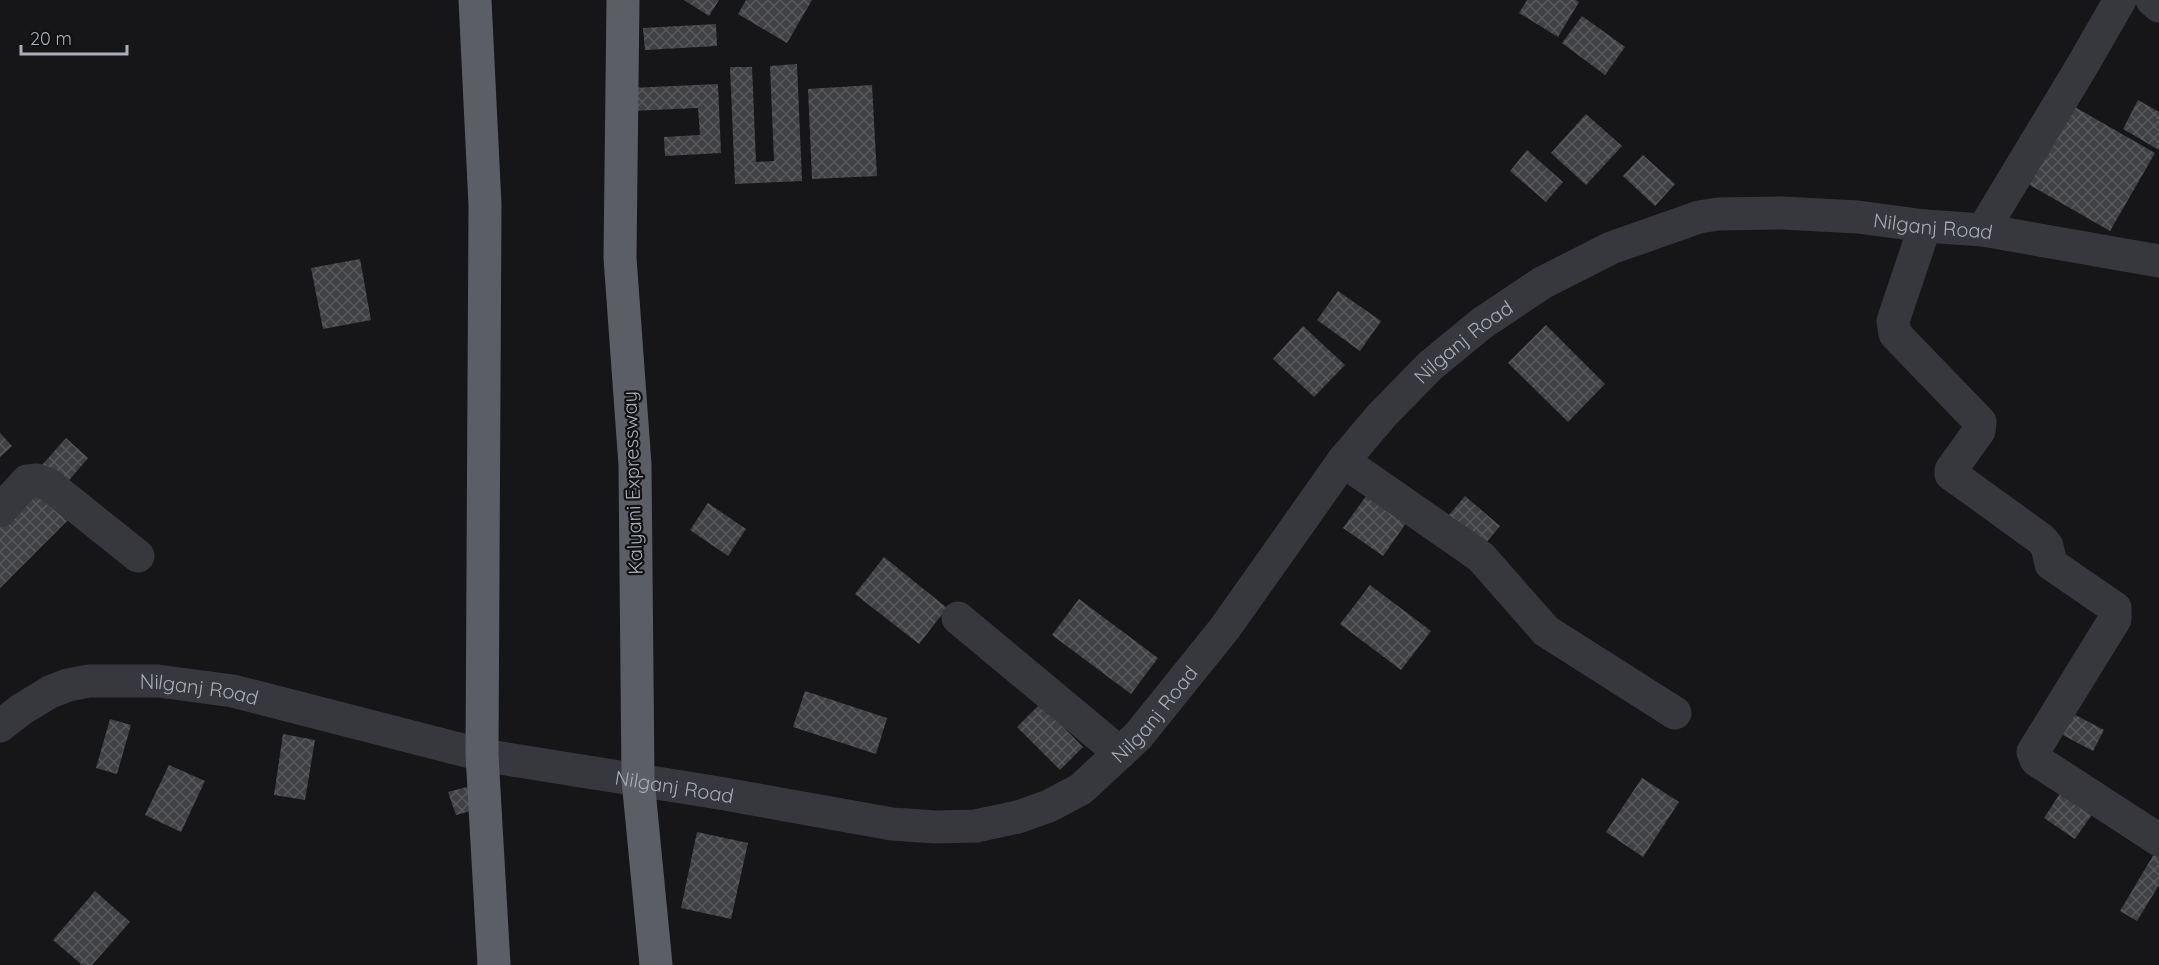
<svg xmlns="http://www.w3.org/2000/svg" width="2159" height="965" viewBox="0 0 2159 965" font-family="Quicksand,sans-serif">
  <defs>
    <pattern id="building-cross-hatch" width="8" height="8" patternUnits="userSpaceOnUse" patternTransform="scale(1.5)"><rect width="8" height="8" fill="#404145"/><path d="M0 0l8 8M0 8l8-8" fill="none" stroke="#595a5e"/></pattern>
  </defs>
  <rect width="100%" height="100%" fill="#161618"/>
  <!-- building -->
  <g fill="url(#building-cross-hatch)">
    <path d="M684,0H719L709,16Z"/>
    <path d="M746,0H812L787,43L738,14Z"/>
    <path d="M1527,0H1576L1579,2L1558,37L1519,13Z"/>
    <path d="M1582,16L1625,47L1605,75L1562,43Z"/>
    <path d="M716,24L717,46L645,50L643,28Z"/>
    <path d="M797,64L802,181L735,184L730,67H752L756,162L774,161L770,66Z"/>
    <path d="M718,84L721,153L665,156L664,137L700,135L698,108L631,111L630,88Z"/>
    <path d="M872,85L877,176L812,179L808,89Z"/>
    <path d="M2138,100L2159,112V150L2123,129Z"/>
    <path d="M2066,102L2155,153L2110,231L2021,180Z"/>
    <path d="M1586,114L1622,146L1586,185L1551,153Z"/>
    <path d="M1527,150L1563,182L1546,202L1510,171Z"/>
    <path d="M1643,155L1675,184L1655,206L1623,176Z"/>
    <path d="M360,259L371,320L323,329L311,268Z"/>
    <path d="M1338,291L1381,321L1360,351L1317,320Z"/>
    <path d="M1546,325L1605,384L1568,422L1508,363Z"/>
    <path d="M1303,326L1345,365L1314,397L1273,359Z"/>
    <path d="M0,433L12,446L0,457Z"/>
    <path d="M66,438L88,458L65,485L42,465Z"/>
    <path d="M32,487L67,521L0,588V519Z"/>
    <path d="M1372,488L1411,516L1383,556L1343,528Z"/>
    <path d="M1465,496L1500,526L1479,551L1444,521Z"/>
    <path d="M708,503L746,529L728,556L690,530Z"/>
    <path d="M884,557L947,608L919,644L855,594Z"/>
    <path d="M1370,585L1431,631L1401,670L1340,624Z"/>
    <path d="M1079,599L1158,658L1131,694L1052,635Z"/>
    <path d="M805,691L887,718L876,754L793,727Z"/>
    <path d="M1040,704L1083,747L1060,770L1017,727Z"/>
    <path d="M2068,711L2104,730L2093,751L2057,732Z"/>
    <path d="M110,719L131,725L117,774L96,768Z"/>
    <path d="M283,734L315,740L305,800L274,795Z"/>
    <path d="M169,765L205,781L181,832L145,815Z"/>
    <path d="M1642,778L1679,802L1643,857L1606,832Z"/>
    <path d="M467,787L474,810L456,815L448,792Z"/>
    <path d="M2063,789L2095,810L2075,839L2044,818Z"/>
    <path d="M697,832L748,843L731,919L681,908Z"/>
    <path d="M2157,849L2159,851V885L2137,921L2120,911Z"/>
    <path d="M95,891L130,922L92,965H82L53,940Z"/>
  </g>
  <g fill="none" stroke-linecap="round" stroke-linejoin="round">
    <!-- minor -->
    <g stroke="#37383d" stroke-width="33">
      <path d="M2152,0L2159,6"/>
      <path d="M1925,226L1893,321L1895,334L1980,422L1979,431L1951,470V474L2041,539L2047,546L2051,564L2115,608V619L2033,752L2036,760L2159,840"/>
      <path d="M1983,230L2082,66L2120,0"/>
      <path d="M1343,461L1481,557L1546,631L1675,713"/>
      <path d="M0,511L27,481L37,480L48,484L138,556"/>
      <path d="M958,618L1120,753"/>
      <path id="s1" d="M0,726L22,709L50,692L68,685L89,681H158L233,691L482,755"/>
    </g>
    <!-- tertiary -->
    <path stroke="#37383d" stroke-width="33" id="s2" d="M482,755L719,793L892,824L935,827L976,826L1018,817L1049,806L1081,789L1138,736L1225,628L1343,461L1382,415L1430,366L1481,324L1542,283L1611,248L1699,217L1718,214L1782,213L1858,217L1925,226L1983,230L2159,261"/>
    <!-- trunk -->
    <g stroke="#5b5e65" stroke-width="33">
      <path d="M475,0L485,205L482,755L494,965"/>
      <path d="M623,0L620,258L635,465L638,780L656,965"/>
    </g>
  </g>
  <g text-anchor="middle" dominant-baseline="central" stroke-width="4.5" stroke-linejoin="round" paint-order="stroke">
    <!-- street labels -->
    <g font-size="20" fill="#a8adb8" stroke="#111113">
      <text stroke="none"><textPath href="#s2" startOffset="1707">Nilganj Road</textPath></text>
      <text stroke="none"><textPath href="#s2" startOffset="1203">Nilganj Road</textPath></text>
      <text transform="translate(632 483) rotate(-92)">Kalyani Expressway</text>
      <text stroke="none"><textPath href="#s1" startOffset="212">Nilganj Road</textPath></text>
      <text stroke="none"><textPath href="#s2" startOffset="717">Nilganj Road</textPath></text>
      <text stroke="none"><textPath href="#s2" startOffset="195">Nilganj Road</textPath></text>
    </g>
  </g>
  <!-- scale -->
  <path d="M21 45v9h106v-9" fill="none" stroke="#a8adb8" stroke-width="3"/>
  <text x="30" y="45" font-size="18" fill="#a8adb8" stroke="#111113" stroke-width="4.5" paint-order="stroke">20 m</text>
</svg>
